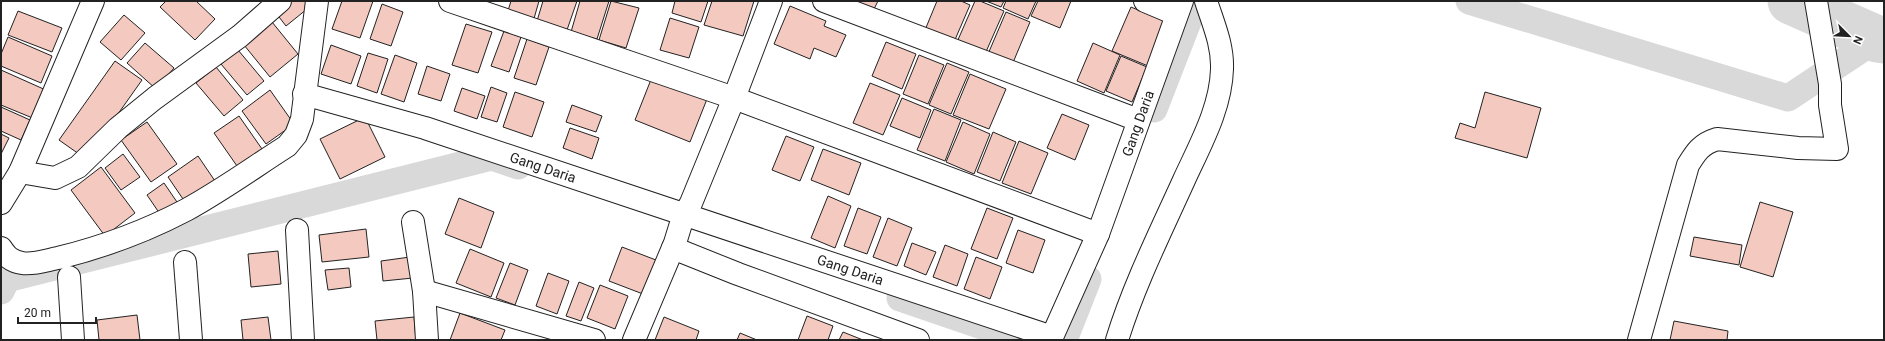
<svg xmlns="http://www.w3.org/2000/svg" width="1885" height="341" viewBox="0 0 1885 341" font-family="Roboto,sans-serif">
  <rect width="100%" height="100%" fill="#fff"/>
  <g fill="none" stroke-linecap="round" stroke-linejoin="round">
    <!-- canal -->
    <g stroke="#d9d9d9" stroke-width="27">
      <path d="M1469,1L1788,98L1877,39"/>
      <path d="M1154,109L1196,1"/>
      <path d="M1,291L7,279L492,157L518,166"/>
      <path d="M900,298L1023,340"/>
      <path d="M1064,340L1088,279"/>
    </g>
    <!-- river -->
    <path stroke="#d9d9d9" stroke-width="47" d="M1791,1L1877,39L1884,40"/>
  </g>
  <!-- building -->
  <g fill="#f3c9c0" stroke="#222">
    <path d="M166,1H196L215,19L195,40L160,7Z"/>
    <path d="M290,1H309L312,5L286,26L276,13Z"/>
    <path d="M342,1H373L360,38L332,29Z"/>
    <path d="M511,1H539L533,22L507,14Z"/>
    <path d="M543,1H577L567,30L537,21Z"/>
    <path d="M580,1H609L597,39L571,32Z"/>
    <path d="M611,1L639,8L626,48L599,40Z"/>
    <path d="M675,1H708L701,22L672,13Z"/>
    <path d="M712,1H754L743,36L704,25Z"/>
    <path d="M850,1H878L873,11Z"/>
    <path d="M937,1H961L970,5L954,42L925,30Z"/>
    <path d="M975,1H980L1004,11L985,54L957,42Z"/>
    <path d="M986,1H1004L1001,7Z"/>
    <path d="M1006,1H1036L1028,19L1003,8Z"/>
    <path d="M1038,1H1071L1060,28L1031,16Z"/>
    <path d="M382,4L403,12L391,46L370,39Z"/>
    <path d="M790,6L826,21L824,26L846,35L836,57L814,48L810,59L774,44Z"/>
    <path d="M1131,7L1166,22L1148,66L1112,51Z"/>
    <path d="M18,11L62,28L52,52L8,35Z"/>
    <path d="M1006,12L1030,22L1012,65L988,54Z"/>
    <path d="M124,15L145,33L121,60L100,42Z"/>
    <path d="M670,18L699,27L689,58L660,50Z"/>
    <path d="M272,22L298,54L270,77L244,45Z"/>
    <path d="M466,24L492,32L478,73L452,65Z"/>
    <path d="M504,31L521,37L509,72L491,66Z"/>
    <path d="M8,37L52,56L41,83L1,66V54Z"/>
    <path d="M527,39L549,47L536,85L514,78Z"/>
    <path d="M886,42L916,54L902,89L872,76Z"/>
    <path d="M145,43L174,68L156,89L127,63Z"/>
    <path d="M1093,43L1120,55L1104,93L1077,81Z"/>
    <path d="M331,45L361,56L351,84L321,74Z"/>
    <path d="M238,50L264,81L247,95L221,64Z"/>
    <path d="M368,53L388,59L377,93L357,86Z"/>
    <path d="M395,55L417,63L404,102L381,94Z"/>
    <path d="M919,55L944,65L928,104L903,94Z"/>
    <path d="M1121,56L1147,67L1132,102L1106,91Z"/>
    <path d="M115,61L142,80L86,159L59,140Z"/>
    <path d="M947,63L969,72L951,114L929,105Z"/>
    <path d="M427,66L450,74L441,101L418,94Z"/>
    <path d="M216,67L243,100L224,116L196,83Z"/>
    <path d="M1,70L48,91L35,119L1,105Z"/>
    <path d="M970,74L1006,89L989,129L953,115Z"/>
    <path d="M652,77L707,99L690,142L635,120Z"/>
    <path d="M870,83L900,95L883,135L853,123Z"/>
    <path d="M491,87L507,93L497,122L481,117Z"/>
    <path d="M462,88L485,96L477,119L454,111Z"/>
    <path d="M270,90L294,124L266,144L242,111Z"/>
    <path d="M515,92L544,102L532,137L503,127Z"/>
    <path d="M1485,92L1541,108L1527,158L1455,138L1460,123L1475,128Z"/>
    <path d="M902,98L931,110L920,138L890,126Z"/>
    <path d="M572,105L602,116L596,132L566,122Z"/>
    <path d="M1,107L30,120L21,140L1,131Z"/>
    <path d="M934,109L961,120L945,161L917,150Z"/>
    <path d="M1062,114L1089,125L1075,160L1047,148Z"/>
    <path d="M239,116L262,149L237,166L214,133Z"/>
    <path d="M365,117L385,157L340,179L320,139Z"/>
    <path d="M147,122L177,164L151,182L121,140Z"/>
    <path d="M963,122L990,134L974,174L946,162Z"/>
    <path d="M570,128L599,138L592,159L563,148Z"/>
    <path d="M993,132L1016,142L1000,181L977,172Z"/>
    <path d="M1,134L9,138L1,154Z"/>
    <path d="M786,136L814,147L800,181L772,170Z"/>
    <path d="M1019,141L1048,153L1031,194L1002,183Z"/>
    <path d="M823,149L861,163L849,195L811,180Z"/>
    <path d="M123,154L140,177L121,190L105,168Z"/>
    <path d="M198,156L215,181L185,202L168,177Z"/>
    <path d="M101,167L135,213L105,236L71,190Z"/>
    <path d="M164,183L177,202L160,214L147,195Z"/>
    <path d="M828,196L851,206L835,248L811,238Z"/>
    <path d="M459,198L494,212L481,248L445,234Z"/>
    <path d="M1760,202L1793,212L1773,277L1740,267Z"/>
    <path d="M858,208L881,217L867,254L844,246Z"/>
    <path d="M987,208L1013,218L997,259L971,249Z"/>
    <path d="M888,218L912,228L897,266L873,257Z"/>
    <path d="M366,229L369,257L322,262L319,235Z"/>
    <path d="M1018,230L1045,240L1033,273L1006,263Z"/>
    <path d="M1694,237L1742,245L1739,265L1690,256Z"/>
    <path d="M912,243L936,252L926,275L904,266Z"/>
    <path d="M945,245L968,254L957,286L933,277Z"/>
    <path d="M622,247L656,260L643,294L609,281Z"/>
    <path d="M470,249L504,263L491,297L456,283Z"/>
    <path d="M278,251L281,284L251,287L248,254Z"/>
    <path d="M410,257L413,278L383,281L381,261Z"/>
    <path d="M976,257L1002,267L990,299L964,289Z"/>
    <path d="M510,263L528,270L515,305L496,298Z"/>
    <path d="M349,268L351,287L328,290L325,270Z"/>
    <path d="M548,273L569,281L557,314L536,306Z"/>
    <path d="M579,282L594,288L581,321L566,316Z"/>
    <path d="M600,285L628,296L615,329L587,318Z"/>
    <path d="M460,313L505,330L501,340H450Z"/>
    <path d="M137,315L140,340H99L97,320Z"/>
    <path d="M807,316L833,326L828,340H798Z"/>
    <path d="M268,317L271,340H243L241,320Z"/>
    <path d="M414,317L416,340H377L375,321Z"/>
    <path d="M664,317L699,331L696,340H655Z"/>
    <path d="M1674,321L1728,331L1727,340H1670Z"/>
    <path d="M843,332L863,340H839Z"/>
    <path d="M740,333L757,340H737Z"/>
  </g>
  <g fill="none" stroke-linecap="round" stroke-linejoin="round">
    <!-- minor casing -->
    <g stroke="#222" stroke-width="24">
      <g id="minor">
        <path d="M450,1L734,98L1098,234"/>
        <path d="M824,1L1138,120"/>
        <path d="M1145,1L1176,14"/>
        <path id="s1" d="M304,94L425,128L1052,337L1098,234L1182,1"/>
        <path d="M20,172L55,178L78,167L118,128L155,98L240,36L280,1"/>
        <path d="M1,203L20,172L93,1"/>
        <path d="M413,222L424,291L427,340"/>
        <path d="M297,230L303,340"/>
        <path d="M1,248C7,257 11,261 22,263C34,265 47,260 58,258C103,247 146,231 186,210C221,191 254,167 287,146L296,135L302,119L317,1"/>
        <path d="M673,248L738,274L918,340"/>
        <path d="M185,262L191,340"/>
        <path d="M69,277L73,340"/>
        <path d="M424,291L594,340"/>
        <path d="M634,340L675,243L683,217L691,203L734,98L771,1"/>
        <path d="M1117,340C1134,285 1160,233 1184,180C1200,145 1221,108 1222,69C1223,45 1213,23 1206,1"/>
        <path d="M1639,340L1688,165C1696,152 1701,144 1717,139L1798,148L1837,149L1830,105V84L1816,1"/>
      </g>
    </g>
    <!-- minor -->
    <use href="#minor" stroke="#fff" stroke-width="22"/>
  </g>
  <g text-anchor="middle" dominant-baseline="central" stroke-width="3" stroke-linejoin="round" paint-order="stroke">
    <!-- street labels -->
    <g font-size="14" fill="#222" stroke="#fff">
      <text stroke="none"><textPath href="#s1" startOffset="1017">Gang Daria</textPath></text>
      <text stroke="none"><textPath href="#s1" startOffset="250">Gang Daria</textPath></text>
      <text stroke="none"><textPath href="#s1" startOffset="574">Gang Daria</textPath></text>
    </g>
  </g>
  <!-- border -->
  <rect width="1885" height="341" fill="none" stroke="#222222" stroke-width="4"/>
  <!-- north arrow -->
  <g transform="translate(1849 36) rotate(114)" stroke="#ffffff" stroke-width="3" paint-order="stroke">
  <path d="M0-3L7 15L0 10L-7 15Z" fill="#222222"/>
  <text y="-6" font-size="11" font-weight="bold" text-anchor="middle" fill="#222222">N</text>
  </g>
  <!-- scale -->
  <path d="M18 317v6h78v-6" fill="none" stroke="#222222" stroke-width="2"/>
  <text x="24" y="317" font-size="12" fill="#222222" stroke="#ffffff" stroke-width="3" paint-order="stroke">20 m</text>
</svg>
